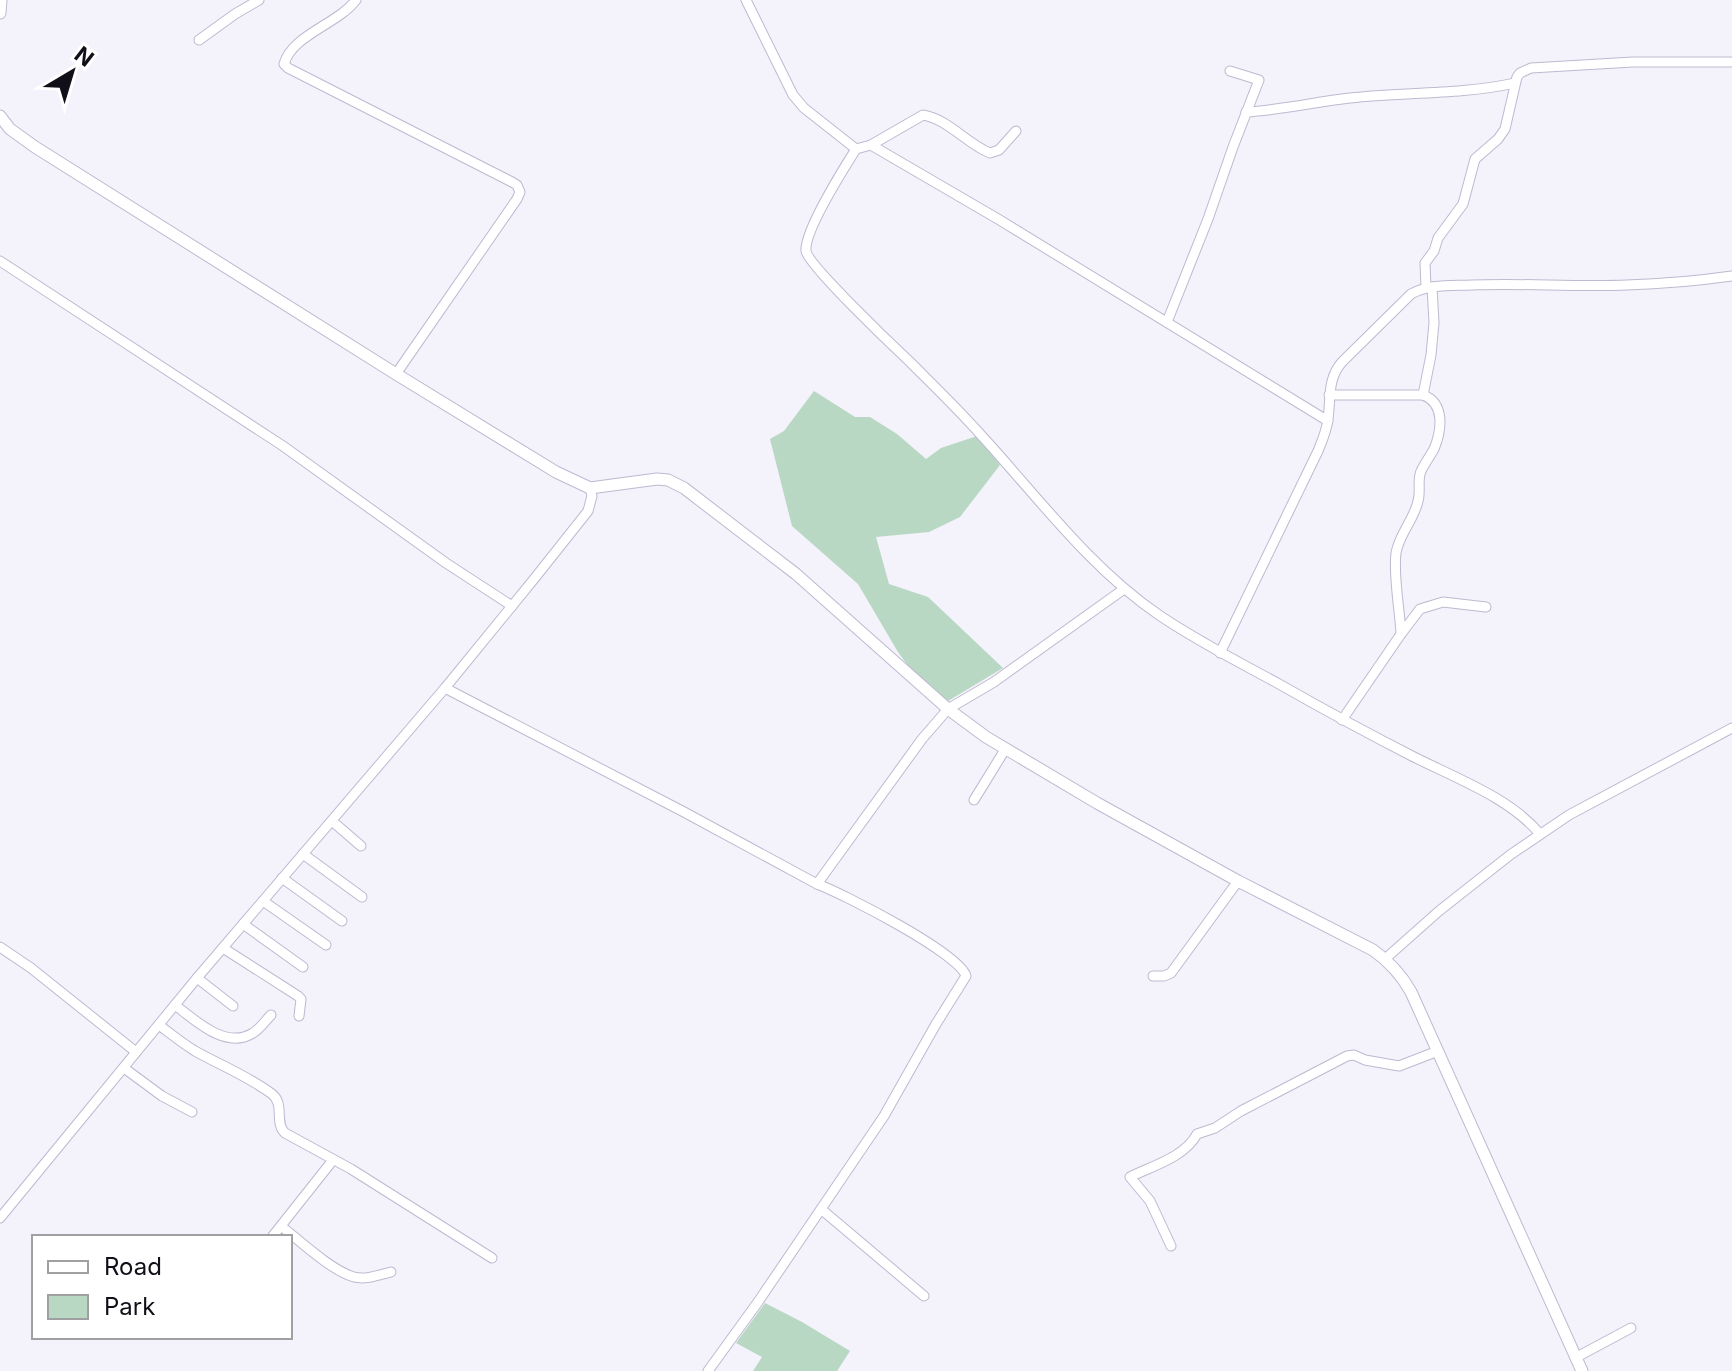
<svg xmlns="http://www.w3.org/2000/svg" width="1732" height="1371" viewBox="0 0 1732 1371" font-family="Inter,sans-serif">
  <rect width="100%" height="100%" fill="#f4f2fb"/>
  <!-- green -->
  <g fill="#b8d8c3">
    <path d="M814,391L855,417H870L897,434L926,459L941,448L977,436L1000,465L960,517L929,532L876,537L889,584L928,597L1003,668L938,707L898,652L858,584L792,526L770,439L784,431Z"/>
    <path d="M765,1303L802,1322L850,1351L837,1371H753L762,1357L736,1343Z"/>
  </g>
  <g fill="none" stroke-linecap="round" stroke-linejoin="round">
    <!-- minor casing -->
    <g stroke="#beb9d0" stroke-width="11">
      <g id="minor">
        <path d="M356,0C338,24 292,35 284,64L288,68L512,182L517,185L520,192L517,199L396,374"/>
        <path d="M746,0L793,95L804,108L856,149"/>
        <path d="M199,40L235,14L259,0"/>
        <path d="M1246,112C1281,110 1315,102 1350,98C1405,92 1460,95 1515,83"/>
        <path d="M1016,131L999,150L990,153C967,144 948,119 923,115L871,145L856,149C844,168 804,231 806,251C808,265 893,346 909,361C933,385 958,409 981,435C1037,496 1089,567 1159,615C1197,641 1239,662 1279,684C1323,709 1367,733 1412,756C1455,778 1509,797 1540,834"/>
        <path d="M871,145L998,219L1328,421"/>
        <path d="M0,261L283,446L446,563L512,606"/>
        <path d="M1426,287L1425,263L1434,251L1438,238L1463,204L1475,159L1498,139L1505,129L1517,77L1520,73L1531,68L1633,62H1732"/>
        <path d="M1167,322L1208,219L1233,147L1259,80L1230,71"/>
        <path d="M1329,395H1423C1445,403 1442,430 1434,449C1430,456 1425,463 1421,471C1417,481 1421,491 1418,501C1414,520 1399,534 1396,553C1393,576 1400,610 1401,634"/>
        <path d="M1423,395L1431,355L1434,323L1432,287"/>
        <path d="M1220,653L1318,451C1322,441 1327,430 1328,419C1331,399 1327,379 1342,362L1411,294C1429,284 1451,286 1472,285C1523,283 1575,287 1627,285C1662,284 1697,281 1732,276"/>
        <path d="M445,688L684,812L817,884"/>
        <path d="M1342,720L1401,634L1420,609L1443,602L1486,607"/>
        <path d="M974,800L1006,748"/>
        <path d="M332,821L361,846"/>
        <path d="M303,854L362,897"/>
        <path d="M282,878L342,921"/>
        <path d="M263,901L326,945"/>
        <path d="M243,924L303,967"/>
        <path d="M0,947L31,968L136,1052"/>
        <path d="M223,948L298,996L301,999L299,1016"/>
        <path d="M1385,959L1439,911L1510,855L1569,815L1732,728"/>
        <path d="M1153,976H1164L1171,973L1238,881"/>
        <path d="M197,978L233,1006"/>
        <path d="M175,1005C196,1021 226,1050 253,1033C260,1029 265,1021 271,1015"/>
        <path d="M159,1025C171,1034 182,1043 195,1051C220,1065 248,1076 272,1094C285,1104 274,1123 285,1133L351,1169L492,1258"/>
        <path d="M124,1068L162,1096L192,1112"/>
        <path d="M821,1209L924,1296"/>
        <path d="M0,1218L197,978L445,688L534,579L588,511L592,496L590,488"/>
        <path d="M281,1226C300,1241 332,1271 354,1277C366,1280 379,1275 391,1272"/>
        <path d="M272,1237L333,1160"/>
        <path d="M1171,1246L1150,1201L1130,1177C1152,1166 1185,1157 1197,1134L1215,1128L1241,1111L1347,1056L1354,1055L1365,1060L1399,1066L1438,1051"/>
        <path d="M1575,1358L1631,1328"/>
        <path d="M708,1371L758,1302L884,1116L936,1024L966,976C959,953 844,894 817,884L922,739L948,709L994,682L1124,589"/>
      </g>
    </g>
    <!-- tertiary casing -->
    <g stroke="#beb9d0" stroke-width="13">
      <g id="tertiary">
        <path d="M0,13L1,0"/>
        <path d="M0,116L10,129L35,147L396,374L556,472L590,488L657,479L668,480L684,488L796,574L948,709L986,737L1097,803L1238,881L1373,950C1390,962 1401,974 1411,992L1582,1371"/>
      </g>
    </g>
    <!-- minor -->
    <use href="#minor" stroke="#fff" stroke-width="9"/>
    <!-- tertiary -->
    <use href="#tertiary" stroke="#fff" stroke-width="11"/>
  </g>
  <!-- legend -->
  <rect x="32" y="1235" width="260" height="104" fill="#ffffff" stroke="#a09fa2" stroke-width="2"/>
  <rect x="48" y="1261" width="40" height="12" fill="#ffffff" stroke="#a09fa2" stroke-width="2"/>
  <text x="104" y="1275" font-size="24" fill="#110f17">Road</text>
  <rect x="48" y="1295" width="40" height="24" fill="#b8d8c3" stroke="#a09fa2" stroke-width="2"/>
  <text x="104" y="1315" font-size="24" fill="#110f17">Park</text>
  <!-- north arrow -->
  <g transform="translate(72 72) rotate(38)" stroke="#ffffff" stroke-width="6" paint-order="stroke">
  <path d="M0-6L14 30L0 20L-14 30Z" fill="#110f17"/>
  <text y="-12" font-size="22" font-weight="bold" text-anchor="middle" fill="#110f17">N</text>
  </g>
</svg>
